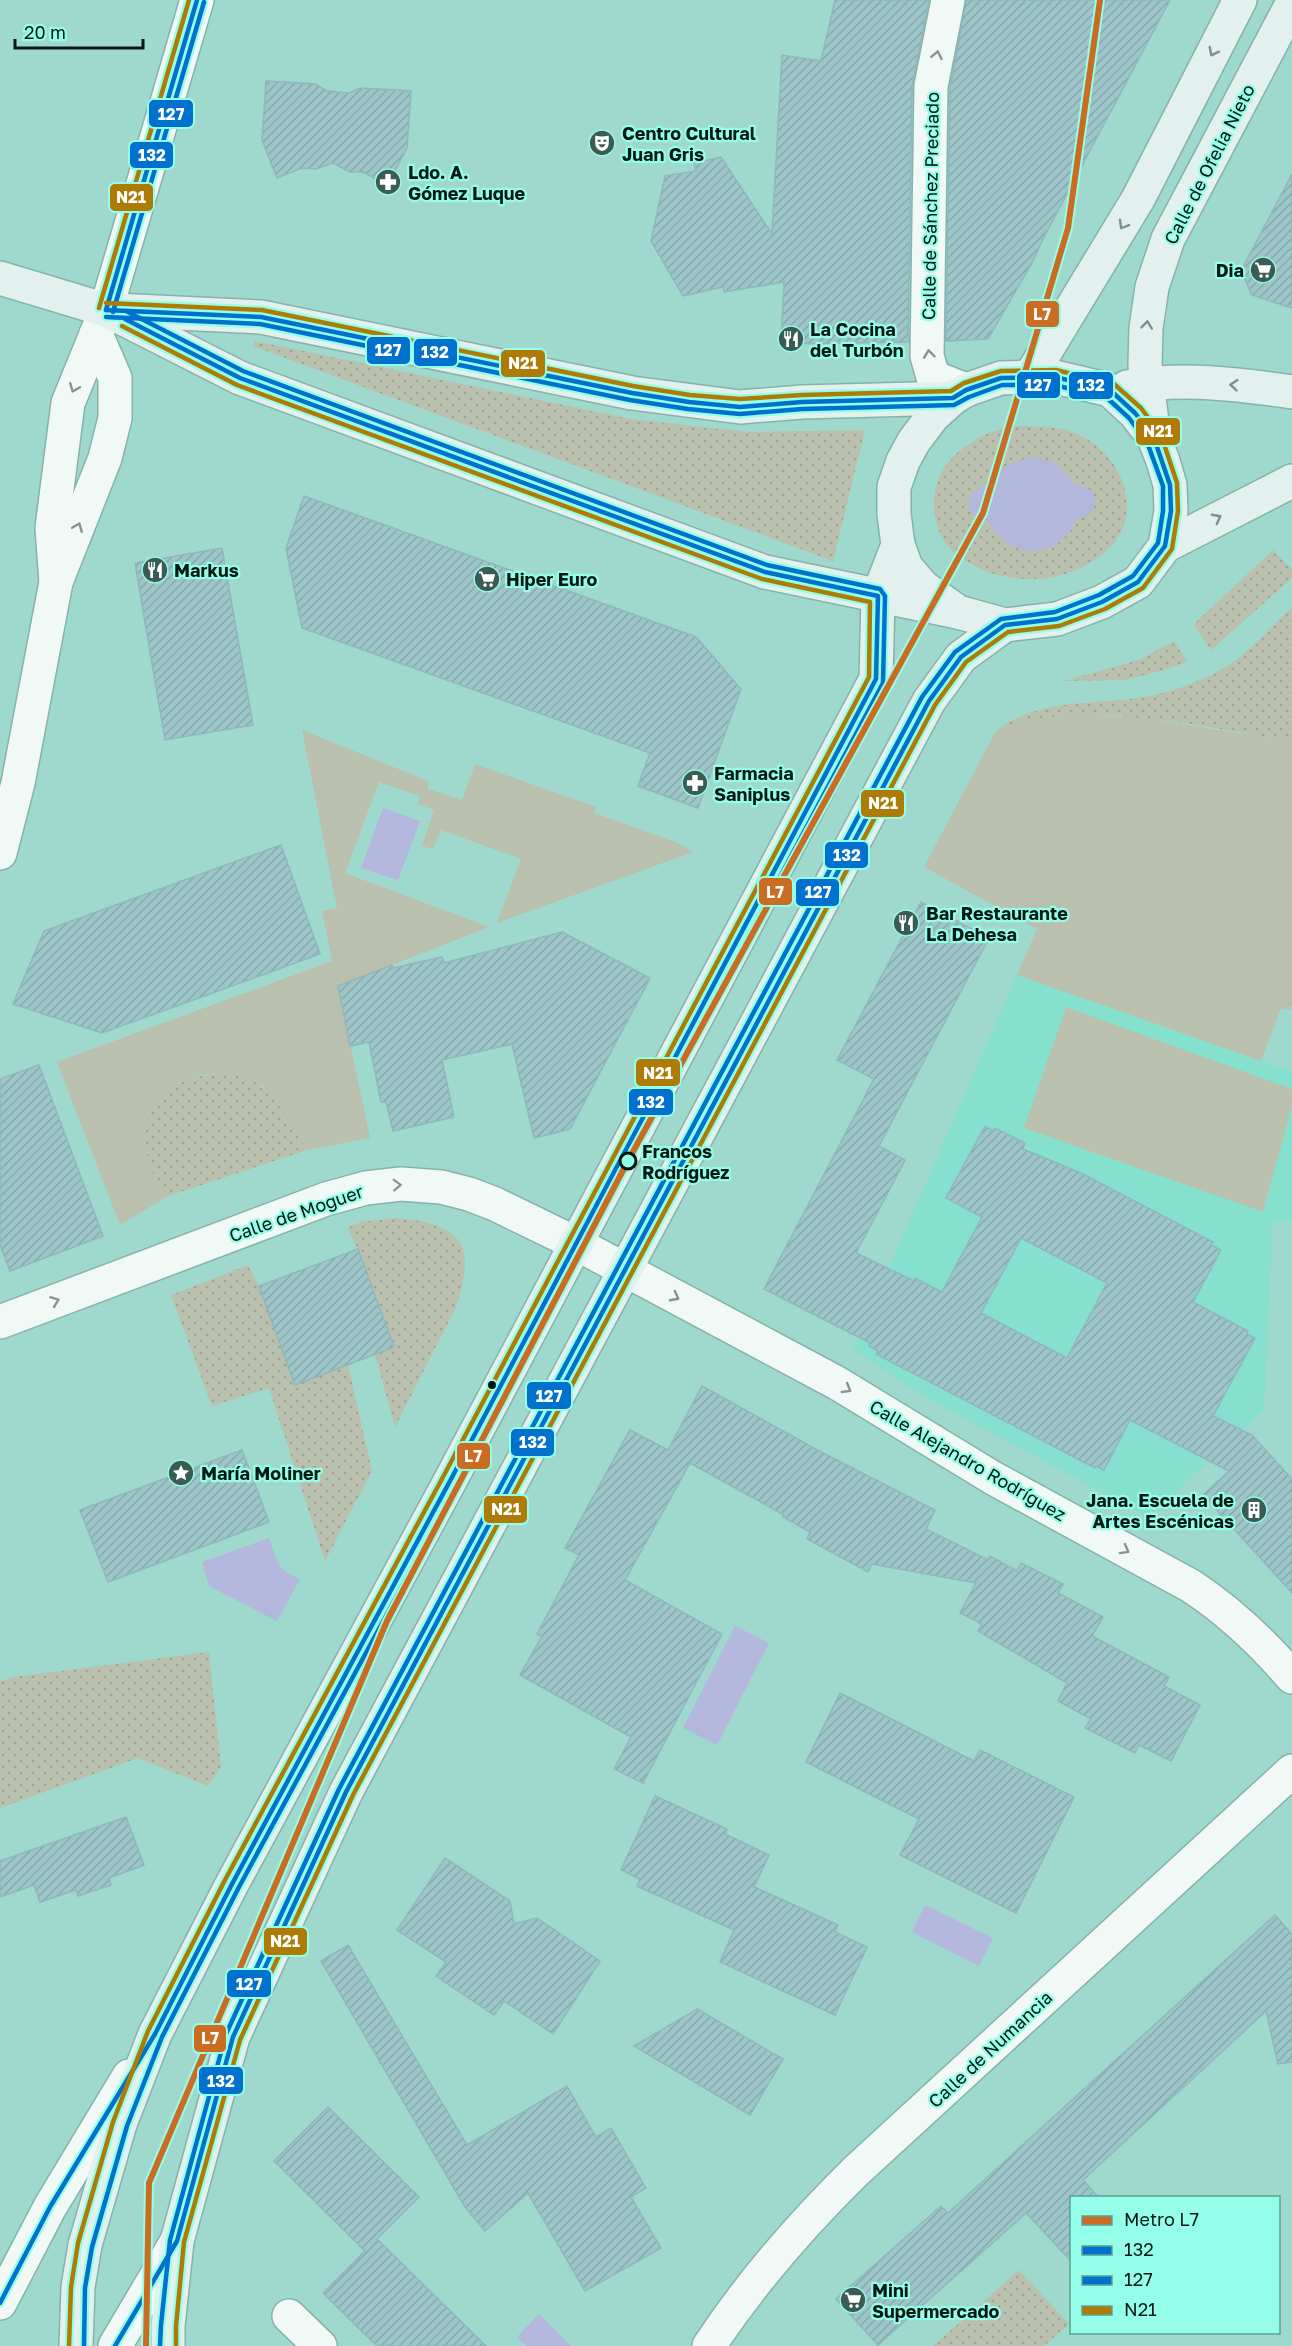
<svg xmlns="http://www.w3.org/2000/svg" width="1292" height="2346" viewBox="0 0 1292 2346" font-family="'Golos Text',sans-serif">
  <defs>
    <pattern id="park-dots" width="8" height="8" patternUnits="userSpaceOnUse" patternTransform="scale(1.5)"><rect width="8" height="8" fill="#b9c0ad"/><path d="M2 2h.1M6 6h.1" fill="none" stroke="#9da494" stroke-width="1.8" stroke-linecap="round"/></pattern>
    <pattern id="building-hatch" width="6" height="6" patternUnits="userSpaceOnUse" patternTransform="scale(1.5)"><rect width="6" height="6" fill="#9ec6ca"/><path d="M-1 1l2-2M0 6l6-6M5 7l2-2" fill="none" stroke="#86aaad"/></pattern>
  </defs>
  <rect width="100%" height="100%" fill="#9fd8cc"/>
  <!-- built -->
  <path fill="#85e0ce" d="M1017,975L1292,1072V1221L1273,1222L1264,1410L1148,1517L927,1398L853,1349Z"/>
  <!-- grass -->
  <g fill="#b9c0ad">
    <path d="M1084,715L1144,718L1292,741V1004L1290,1010L1281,1008L1261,1061L1017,975L1037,929L924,867L996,731C1024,718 1053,717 1084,715Z"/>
    <path d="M302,730L428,781V789L462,800L475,764L596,807L594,813L678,843L693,852L497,923L521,859L441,830L433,849L422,846L434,810L418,804L420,796L379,782L345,873L489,927L338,986L370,1138L307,1150L263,1086L218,1073L202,1075L177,1083L150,1167L168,1196L120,1225L57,1062L332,961L322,911L337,908Z"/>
    <path d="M1066,1007L1292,1089V1106L1263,1212L1024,1128Z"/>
  </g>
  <!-- park -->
  <g fill="url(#park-dots)">
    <path d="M255,341L631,419L747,432L865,430L833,561L253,346Z"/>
    <path d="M1012,426C1035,426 1058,425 1079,435C1122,455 1147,514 1107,550C1068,585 1011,588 968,562C963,559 957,556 953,552C928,526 927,483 953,457C959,450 970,444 978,438C988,432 1001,430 1012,426Z"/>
    <path d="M1273,550L1292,570V578L1211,650L1194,624Z"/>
    <path d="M1292,607V741C1209,728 1074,696 996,731C1041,695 1105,707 1159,694C1187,687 1220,674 1242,655C1260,641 1275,623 1292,607Z"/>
    <path d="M1174,641L1187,662L1164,670L1125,680L1064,681L1139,660Z"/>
    <path d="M235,1073C272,1083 288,1120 307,1150L168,1196C162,1187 155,1178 151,1169C147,1160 146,1147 146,1137C146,1085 193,1073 235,1073Z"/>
    <path d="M396,1218C415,1220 445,1223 458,1240C471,1255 462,1292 455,1309L395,1427L375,1355L394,1347L358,1249L347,1228L361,1222Z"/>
    <path d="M248,1265L259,1286L295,1385L348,1365L372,1471L325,1561L269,1388L212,1406L171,1295Z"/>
    <path d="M209,1652L221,1767L208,1786L138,1758L0,1808V1681L14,1677Z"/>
    <path d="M1019,2270L1069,2324L1044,2346H933Z"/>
  </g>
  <!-- water -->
  <g fill="#b3b7db">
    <path d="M1033,457C1053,460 1065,467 1074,485C1099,483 1104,515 1077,519C1059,562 1007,561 987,519C976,519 970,513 968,502C971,492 977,486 988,487C998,468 1012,461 1033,457Z"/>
    <path d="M383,808L420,821L398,880L361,868Z"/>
    <path d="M269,1538C278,1562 275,1569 300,1579L277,1621L209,1586L202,1562Z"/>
    <path d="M735,1626L769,1643L717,1745L683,1728Z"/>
    <path d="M925,1905L993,1938L979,1966L912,1932Z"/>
    <path d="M539,2314L571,2346H526L517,2337Z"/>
  </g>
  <!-- building -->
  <g fill="url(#building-hatch)" stroke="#8fb8bc" stroke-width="1.5" fill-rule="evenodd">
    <path d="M835,0H929L912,86L908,342L781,344L784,282L724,292L723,287L683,296L651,241L665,176L696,171L694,163L721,157L772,234L782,55L821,61Z"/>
    <path d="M966,0H1170L1043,239L1033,261L988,339L946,341L950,88Z"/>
    <path d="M266,81L315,84L327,91L349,93L360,88L411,91L407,148L387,185L363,172H350L333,163L316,169L302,168L277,178L262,140Z"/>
    <path d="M1292,174V308L1252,295L1241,271Z"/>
    <path d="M304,496L696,637L741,689L698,808L638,786L650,753L302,628L286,548Z"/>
    <path d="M222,548L253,725L165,740L135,563Z"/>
    <path d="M281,845L320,954L102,1033L13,1004L44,931Z"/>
    <path d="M921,902L989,938L879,1146L905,1160L856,1253L914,1281L915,1278L942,1292L982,1217L946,1198L985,1126L993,1131L995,1128L1025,1143L1023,1149L1083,1174L1213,1242L1211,1245L1221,1250L1193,1302L1248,1331L1247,1334L1255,1338L1213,1416L1252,1435L1292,1479V1593L1203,1495L1229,1471L1130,1420L1104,1470L1096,1466L1095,1468L876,1354L878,1351L869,1346L870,1343L764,1289L874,1079L837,1060ZM1021,1238L1107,1283L1067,1358L981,1313Z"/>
    <path d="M562,932L650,978L570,1129L534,1138L512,1044L442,1060L454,1117L393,1131L386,1102H381L369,1042L350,1046L338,986L392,965L393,968L442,957L444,963Z"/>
    <path d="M39,1065L103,1236L10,1271L0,1245V1079Z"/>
    <path d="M358,1249L394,1347L295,1385L259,1286Z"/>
    <path d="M702,1386L819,1451L935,1510L926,1529L988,1560L990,1556L1017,1571L1021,1563L1063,1584L1058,1593L1103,1617L1092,1636L1169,1677L1164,1686L1200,1705L1171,1761L1139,1745L1135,1753L1085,1728L1091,1719L1058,1701L1067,1683L978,1631L982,1624L960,1613L976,1583L872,1564L868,1572L807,1539L810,1532L783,1517L784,1515L690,1463L625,1580L722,1634L643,1783L614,1769L631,1737L520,1675L542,1636L537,1634L579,1555L565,1548L630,1430L668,1450Z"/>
    <path d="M242,1450L269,1522L108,1582L80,1510Z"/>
    <path d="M840,1693L974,1761L980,1750L1074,1797L1016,1913L900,1855L919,1819L806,1762Z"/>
    <path d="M655,1796L727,1829L725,1834L769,1855L754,1887L838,1925L835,1932L867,1947L835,2015L720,1962L734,1930L637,1886L640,1879L621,1870Z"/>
    <path d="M126,1817L144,1865L109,1878L111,1885L78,1896L76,1890L40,1902L34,1885L0,1897V1861Z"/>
    <path d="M445,1858L510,1901L514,1924L537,1918L600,1961L553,2034L504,2001L494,2015L436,1976L446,1962L397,1930Z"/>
    <path d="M1275,1915L1292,1934V2062L1278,2064L1266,2011L1083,2180L1099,2198H1071V2261L1026,2213L878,2345L836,2299L941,2206L948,2213Z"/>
    <path d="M348,1945L467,2145L567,2086L596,2137L611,2128L646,2188L631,2197L661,2248L585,2291L528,2193L485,2231L465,2207L321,1961Z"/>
    <path d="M697,2009L783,2059L750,2115L634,2046Z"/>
    <path d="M328,2107L419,2197L377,2239L486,2346H377L323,2293L365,2251L274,2161Z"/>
  </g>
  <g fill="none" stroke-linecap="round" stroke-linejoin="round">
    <!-- street casing -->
    <g stroke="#85b3aa" stroke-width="36">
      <g id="street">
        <path d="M948,0L931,86L927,356L933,377L966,390"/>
        <path d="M56,582L52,528L68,403L106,310L197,0"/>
        <path d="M0,853L18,783L56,582L105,458L115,418V378L96,334"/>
        <path d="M0,1322L326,1199L366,1188L401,1184L441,1187L469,1194L495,1204L575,1243L837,1383L993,1478L1191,1586C1229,1611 1262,1642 1292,1677"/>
        <path d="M0,2303L50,2207L129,2076"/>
        <path d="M289,2316L320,2346"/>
        <path d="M115,2346L177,2241"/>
        <path d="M709,2346C752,2281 801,2225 856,2171L1292,1771"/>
      </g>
    </g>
    <!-- secondary casing -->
    <g stroke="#85b3aa" stroke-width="36">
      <g id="secondary">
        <path d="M0,278L106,310L240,378L765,572L958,612"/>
        <path d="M115,310L261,317L632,393L740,407L802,402L953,398"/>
        <path d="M1030,377H1055L1110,390L1135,413L1154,438L1163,461L1170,485L1171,511L1165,546L1138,582L1102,602L1057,619L1005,625L958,612L923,587L906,567L898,545L894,514V487L903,461L914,441L933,416L953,398L966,390L1001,378Z"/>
        <path d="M1030,377L1138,199L1240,0"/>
        <path d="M1127,387C1182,377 1237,384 1292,392"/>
        <path d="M1154,438L1145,365L1146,328L1152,287L1168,239L1292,4"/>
        <path d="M1165,546L1292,481"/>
        <path d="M76,2346L78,2287L85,2245L120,2124L155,2034L232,1884L450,1481L876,679L878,596L898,545"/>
        <path d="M168,2346V2326L177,2241L233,2037L346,1792L929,701L961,657L1005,625"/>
      </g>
    </g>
    <!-- street -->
    <use href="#street" stroke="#f1f9f7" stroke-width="33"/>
    <!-- secondary -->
    <use href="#secondary" stroke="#e3f1ee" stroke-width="33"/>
    <!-- bus-1 casing -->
    <g stroke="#95fee8" stroke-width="9">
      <g id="bus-1">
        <path d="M106,310L261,317L632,393L689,402L740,407L802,402L953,398L966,390L1001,378L1055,377L1110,390L1135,413L1154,438L1170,485L1171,511L1165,546L1138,582L1102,602L1057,619L1005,625L961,657L929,701L346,1792L233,2037L177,2241L115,2346"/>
        <path d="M106,310L197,0"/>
        <path d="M0,2303L50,2207L155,2034L232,1884L450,1481L876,679L878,596L765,572L240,378L125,319"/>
      </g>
    </g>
    <!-- bus-2 casing -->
    <g stroke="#95fee8" stroke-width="9">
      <g id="bus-2">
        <path d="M113,312L204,2"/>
        <path d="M106,317L260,324L630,400L688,409L740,414L802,409L954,405L969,397L1002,385H1054L1106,397L1129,418L1147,442L1163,486V511L1158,543L1133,576L1099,595L1055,612L1001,619L955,652L922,697L339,1789L226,2034L170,2240L161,2325L160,2346"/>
        <path d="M84,2346L85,2288L92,2247L127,2126L162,2037L239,1887L457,1485L883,683L885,596L880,589L767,565L243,371L128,312"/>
      </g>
    </g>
    <!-- bus-3 casing -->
    <g stroke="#95fee8" stroke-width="9">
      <g id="bus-3">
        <path d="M106,303L262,310L633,386L690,395L740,399L802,395L951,391L964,383L1001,371L1056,370L1114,384L1141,408L1161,435L1177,483L1178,511L1172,549L1143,588L1105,609L1059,626L1008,632L966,662L935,705L353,1795L240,2040L184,2242L176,2326V2346"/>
        <path d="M99,308L189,0"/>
        <path d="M69,2346L71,2287L78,2243L113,2122L148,2031L225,1880L443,1477L869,677L870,602L762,579L237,385L122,326"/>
      </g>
    </g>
    <!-- bus-1 -->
    <use href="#bus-1" stroke="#0072ce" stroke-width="4.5"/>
    <!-- bus-2 -->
    <use href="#bus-2" stroke="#0072ce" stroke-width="4.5"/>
    <!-- bus-3 -->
    <use href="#bus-3" stroke="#ae7c06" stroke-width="4.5"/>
    <!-- metro-1 casing -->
    <g stroke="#95fee8" stroke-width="10">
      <path id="metro-1" d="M146,2346L149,2183L387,1621L629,1159L983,513L1068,228L1100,0"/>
    </g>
    <!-- metro-1 -->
    <use href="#metro-1" stroke="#ca6c22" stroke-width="6"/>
  </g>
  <!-- one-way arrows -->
  <defs><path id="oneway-chevron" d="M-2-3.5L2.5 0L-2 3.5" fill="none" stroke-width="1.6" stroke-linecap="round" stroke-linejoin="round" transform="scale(1.5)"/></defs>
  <g stroke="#7e908c">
    <use href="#oneway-chevron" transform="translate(1213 52) rotate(117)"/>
    <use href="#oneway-chevron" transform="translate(1123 225) rotate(120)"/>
    <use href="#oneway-chevron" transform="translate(1147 325) rotate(-84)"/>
    <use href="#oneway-chevron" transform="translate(1234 385) rotate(-175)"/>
    <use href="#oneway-chevron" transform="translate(1217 518) rotate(-28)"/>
  </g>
  <g stroke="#869491">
    <use href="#oneway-chevron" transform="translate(937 55) rotate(-79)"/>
    <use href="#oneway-chevron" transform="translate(929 354) rotate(-97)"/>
    <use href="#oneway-chevron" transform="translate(74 388) rotate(112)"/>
    <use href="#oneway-chevron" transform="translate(78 527) rotate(-68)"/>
    <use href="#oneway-chevron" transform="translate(397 1185) rotate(-2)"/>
    <use href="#oneway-chevron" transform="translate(675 1297) rotate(28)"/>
    <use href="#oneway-chevron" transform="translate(55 1301) rotate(-21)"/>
    <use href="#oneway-chevron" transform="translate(847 1389) rotate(31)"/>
    <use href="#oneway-chevron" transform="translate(1125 1550) rotate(29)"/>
  </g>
  <!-- icons -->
  <defs>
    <g id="theatre-disc" transform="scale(1.35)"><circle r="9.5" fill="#3a5c54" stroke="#95fee8"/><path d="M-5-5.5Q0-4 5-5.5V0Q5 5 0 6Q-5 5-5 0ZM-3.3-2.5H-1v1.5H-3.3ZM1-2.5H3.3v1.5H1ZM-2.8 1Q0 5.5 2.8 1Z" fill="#fff"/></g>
    <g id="pharmacy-disc" transform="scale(1.35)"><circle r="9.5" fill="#3a5c54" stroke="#95fee8"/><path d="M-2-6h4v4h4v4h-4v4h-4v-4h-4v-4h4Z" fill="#fff"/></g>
    <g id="supermarket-disc" transform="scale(1.35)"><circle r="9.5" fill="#3a5c54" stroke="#95fee8"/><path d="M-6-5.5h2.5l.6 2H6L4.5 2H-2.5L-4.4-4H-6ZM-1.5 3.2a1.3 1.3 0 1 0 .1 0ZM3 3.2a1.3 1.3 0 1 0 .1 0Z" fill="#fff"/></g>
    <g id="restaurant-disc" transform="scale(1.35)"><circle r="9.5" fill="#3a5c54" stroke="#95fee8"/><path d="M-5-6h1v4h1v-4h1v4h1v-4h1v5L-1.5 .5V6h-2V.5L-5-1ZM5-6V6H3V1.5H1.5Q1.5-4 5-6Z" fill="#fff"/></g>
    <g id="sight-disc" transform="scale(1.35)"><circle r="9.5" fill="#3a5c54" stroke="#95fee8"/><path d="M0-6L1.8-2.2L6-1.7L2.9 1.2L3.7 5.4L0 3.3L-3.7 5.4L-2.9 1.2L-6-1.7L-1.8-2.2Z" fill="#fff"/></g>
    <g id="building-disc" transform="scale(1.35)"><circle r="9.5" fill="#3a5c54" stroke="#95fee8"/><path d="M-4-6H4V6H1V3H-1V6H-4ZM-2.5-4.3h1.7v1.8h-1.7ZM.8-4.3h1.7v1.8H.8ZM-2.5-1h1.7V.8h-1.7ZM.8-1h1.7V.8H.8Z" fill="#fff"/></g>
  </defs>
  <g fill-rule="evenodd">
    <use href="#theatre-disc" x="602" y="143"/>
    <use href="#pharmacy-disc" x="388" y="182"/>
    <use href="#supermarket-disc" x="1263" y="270"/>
    <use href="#restaurant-disc" x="791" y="339"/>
    <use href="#restaurant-disc" x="155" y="570"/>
    <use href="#supermarket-disc" x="487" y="579"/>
    <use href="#pharmacy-disc" x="695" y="783"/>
    <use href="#restaurant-disc" x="906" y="923"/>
    <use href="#sight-disc" x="181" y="1473"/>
    <use href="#building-disc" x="1254" y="1510"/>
    <use href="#supermarket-disc" x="853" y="2300"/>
  </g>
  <!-- markers -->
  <circle fill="#95fee8" stroke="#031914" stroke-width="3" cx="628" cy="1161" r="8"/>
  <circle fill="#031914" stroke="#95fee8" stroke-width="2" cx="492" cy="1385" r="5"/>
  <g text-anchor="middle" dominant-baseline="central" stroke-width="4.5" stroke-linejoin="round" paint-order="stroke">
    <!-- poi labels -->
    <g font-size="18" font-weight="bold" fill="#031914" stroke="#95fee8" text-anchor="start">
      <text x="622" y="133">Centro Cultural<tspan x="622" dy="21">Juan Gris</tspan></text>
      <text x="408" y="172">Ldo. A.<tspan x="408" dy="21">Gómez Luque</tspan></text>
      <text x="1244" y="270" text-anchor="end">Dia</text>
      <text x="810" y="329">La Cocina<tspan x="810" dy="21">del Turbón</tspan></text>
      <text x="174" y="570">Markus</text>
      <text x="506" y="579">Hiper Euro</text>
      <text x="714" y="773">Farmacia<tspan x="714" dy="21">Saniplus</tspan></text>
      <text x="926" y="913">Bar Restaurante<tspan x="926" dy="21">La Dehesa</tspan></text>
      <text x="201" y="1473">María Moliner</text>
      <text x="1234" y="1500" text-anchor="end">Jana. Escuela de<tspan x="1234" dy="21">Artes Escénicas</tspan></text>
      <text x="872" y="2290">Mini<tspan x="872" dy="21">Supermercado</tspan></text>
    </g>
    <!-- street labels -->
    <g font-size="18" fill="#031914" stroke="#95fee8">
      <text transform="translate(1209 164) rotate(-63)">Calle de Ofelia Nieto</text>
      <text transform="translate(930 206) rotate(-89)">Calle de Sánchez Preciado</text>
      <text transform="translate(296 1213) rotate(-19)">Calle de Moguer</text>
      <text transform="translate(968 1460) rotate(30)">Calle Alejandro Rodríguez</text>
      <text transform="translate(990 2049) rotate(-43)">Calle de Numancia</text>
    </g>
    <!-- stop labels -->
    <g font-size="18" font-weight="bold" fill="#031914" stroke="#95fee8" text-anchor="start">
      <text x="642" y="1151">Francos<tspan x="642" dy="21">Rodríguez</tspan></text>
    </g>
  </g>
  <g stroke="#95fee8" stroke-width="2">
    <rect x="148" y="99" width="46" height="29" rx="6" fill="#0072ce"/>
    <rect x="129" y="141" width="45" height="28" rx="6" fill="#0072ce"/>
    <rect x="109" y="183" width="45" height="29" rx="6" fill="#ae7c06"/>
    <rect x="1025" y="300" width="35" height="28" rx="6" fill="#ca6c22"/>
    <rect x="366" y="336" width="45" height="29" rx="6" fill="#0072ce"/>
    <rect x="413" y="338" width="45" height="29" rx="6" fill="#0072ce"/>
    <rect x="500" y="349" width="46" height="29" rx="6" fill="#ae7c06"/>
    <rect x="1016" y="371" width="45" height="28" rx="6" fill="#0072ce"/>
    <rect x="1068" y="371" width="46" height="29" rx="6" fill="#0072ce"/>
    <rect x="1135" y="417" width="46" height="29" rx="6" fill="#ae7c06"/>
    <rect x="860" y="789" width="45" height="29" rx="6" fill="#ae7c06"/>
    <rect x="824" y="841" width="45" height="28" rx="6" fill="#0072ce"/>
    <rect x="758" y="877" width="35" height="29" rx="6" fill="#ca6c22"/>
    <rect x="795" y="878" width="45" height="29" rx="6" fill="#0072ce"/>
    <rect x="635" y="1058" width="46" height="29" rx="6" fill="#ae7c06"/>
    <rect x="628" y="1088" width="46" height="28" rx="6" fill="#0072ce"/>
    <rect x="526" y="1381" width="46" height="29" rx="6" fill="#0072ce"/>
    <rect x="510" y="1428" width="45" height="29" rx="6" fill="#0072ce"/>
    <rect x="456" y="1442" width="35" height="28" rx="6" fill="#ca6c22"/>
    <rect x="483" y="1495" width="45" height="29" rx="6" fill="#ae7c06"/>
    <rect x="263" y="1927" width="45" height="29" rx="6" fill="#ae7c06"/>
    <rect x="226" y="1969" width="46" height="29" rx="6" fill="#0072ce"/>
    <rect x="193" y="2024" width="34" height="29" rx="6" fill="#ca6c22"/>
    <rect x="198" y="2066" width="46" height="29" rx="6" fill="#0072ce"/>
  </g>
  <g font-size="16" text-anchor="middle" font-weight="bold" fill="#fff">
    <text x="171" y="120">127</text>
    <text x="152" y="161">132</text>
    <text x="131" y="203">N21</text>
    <text x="1042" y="320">L7</text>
    <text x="388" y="356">127</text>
    <text x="435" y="358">132</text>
    <text x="523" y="369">N21</text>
    <text x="1038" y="391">127</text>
    <text x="1091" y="391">132</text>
    <text x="1158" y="437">N21</text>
    <text x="883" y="809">N21</text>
    <text x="847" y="861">132</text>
    <text x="775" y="898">L7</text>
    <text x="818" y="898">127</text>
    <text x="658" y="1079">N21</text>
    <text x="651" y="1108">132</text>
    <text x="549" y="1402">127</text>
    <text x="533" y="1448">132</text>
    <text x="473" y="1462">L7</text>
    <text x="506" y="1515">N21</text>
    <text x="285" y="1947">N21</text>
    <text x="249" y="1990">127</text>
    <text x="210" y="2044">L7</text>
    <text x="221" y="2087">132</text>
  </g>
  <!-- legend -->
  <rect x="1070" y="2196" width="210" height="138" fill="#95fee8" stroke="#5ba293" stroke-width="1.5"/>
  <rect x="1082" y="2216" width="30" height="9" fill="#ca6c22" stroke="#5ba293" stroke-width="1.5"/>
  <text x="1124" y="2226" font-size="18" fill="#031914">Metro L7</text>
  <rect x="1082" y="2246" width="30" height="9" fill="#0072ce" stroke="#5ba293" stroke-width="1.5"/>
  <text x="1124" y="2256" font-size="18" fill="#031914">132</text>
  <rect x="1082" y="2276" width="30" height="9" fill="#0072ce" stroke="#5ba293" stroke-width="1.5"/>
  <text x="1124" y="2286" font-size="18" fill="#031914">127</text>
  <rect x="1082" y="2306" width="30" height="9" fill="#ae7c06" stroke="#5ba293" stroke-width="1.5"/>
  <text x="1124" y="2316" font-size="18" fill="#031914">N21</text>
  <!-- scale -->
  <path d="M15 39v9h128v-9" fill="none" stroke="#031914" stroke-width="3"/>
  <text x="24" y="39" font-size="18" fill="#031914" stroke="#95fee8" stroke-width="4.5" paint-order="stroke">20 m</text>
</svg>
